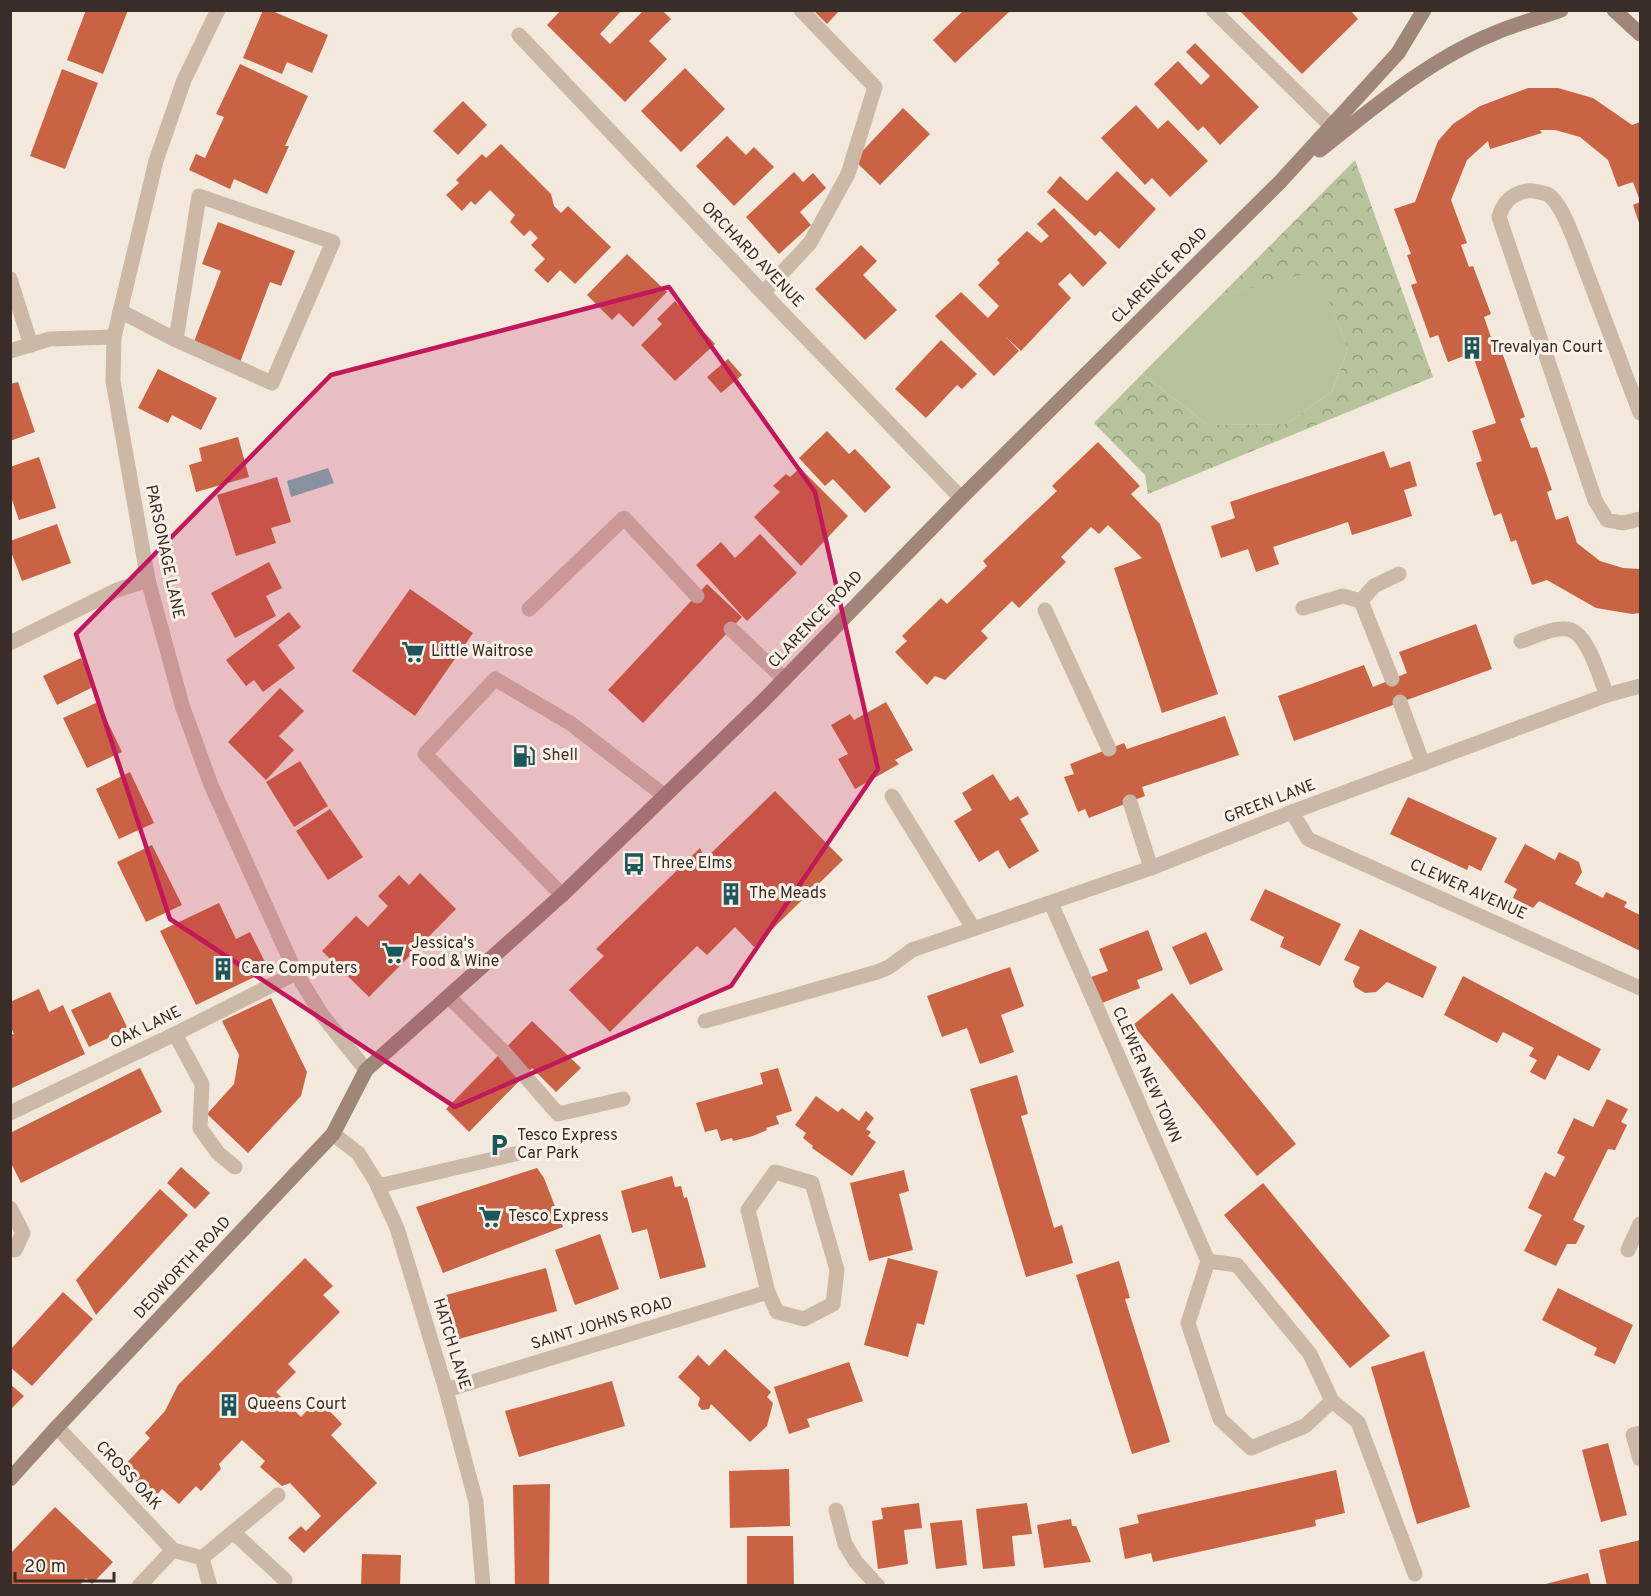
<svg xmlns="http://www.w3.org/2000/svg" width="1651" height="1596" viewBox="0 0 1651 1596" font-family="Overpass,sans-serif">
  <defs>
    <pattern id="forest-crowns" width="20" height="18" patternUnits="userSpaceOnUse" patternTransform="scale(1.5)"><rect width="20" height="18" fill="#b6c39b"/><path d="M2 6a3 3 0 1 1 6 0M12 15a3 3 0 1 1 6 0" fill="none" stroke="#959f7e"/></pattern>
  </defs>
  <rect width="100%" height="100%" fill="#f3e8dc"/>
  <!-- green -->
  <path fill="#b6c39b" d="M1317,270L1348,349L1332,391L1287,424L1208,425L1142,374L1220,296Z"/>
  <!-- forest -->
  <path fill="url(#forest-crowns)" d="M1355,160L1433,377L1148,494L1145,475L1094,423L1142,374L1208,425L1287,424L1332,391L1348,349L1317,271L1220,296Z"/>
  <!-- water -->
  <path fill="#7aafb1" d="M328,468L334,483L291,497L287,481Z"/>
  <!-- building -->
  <g fill="#c96343">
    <path d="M86,10H128L103,74L67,60Z"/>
    <path d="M263,10H270L328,35L312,73L287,62L282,74L243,58Z"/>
    <path d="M561,10H622L600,34L610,44L644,10H662L671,19L649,41L667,59L625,102L547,25Z"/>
    <path d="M813,10H840L827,24Z"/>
    <path d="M964,10H1011L955,63L933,40Z"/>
    <path d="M1239,10H1350L1358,19L1302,74Z"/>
    <path d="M1195,43L1259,107L1220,145L1203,126L1198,131L1154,84L1178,61L1201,85L1210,76L1186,52Z"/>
    <path d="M240,64L308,96L285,146H289L267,194L234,179L230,189L189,170L196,154L205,158L224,117L216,114Z"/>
    <path d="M685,68L725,109L681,152L641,111Z"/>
    <path d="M62,69L98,83L65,169L30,156Z"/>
    <path d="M1528,88H1558L1593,98L1632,125L1640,122V201L1633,182L1618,187L1608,160L1580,137L1555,130H1540L1542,133L1490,149L1488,141L1467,160L1451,200L1467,243L1461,245L1469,267L1473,266L1491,314L1484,317L1493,343L1498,341L1525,417L1520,419L1531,448L1537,447L1552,490L1547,492L1556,520L1568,516L1577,543L1600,561L1623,568L1640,569V613L1632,614L1596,608L1547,580L1532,585L1516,540L1511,542L1501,513L1494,516L1476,463L1482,461L1472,431L1496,423L1472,353L1448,362L1438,335L1430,338L1411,285L1417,283L1407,255L1411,254L1394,209L1415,202L1438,141L1453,124L1480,106Z"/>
    <path d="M463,101L487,125L458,155L433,131Z"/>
    <path d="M1136,105L1158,129L1168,120L1208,161L1170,197L1152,178L1145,185L1101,138Z"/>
    <path d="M903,108L930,134L880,185L854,160Z"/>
    <path d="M727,136L746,155L754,147L774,167L734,206L696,166Z"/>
    <path d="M501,144L551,194L554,206L561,213L568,206L611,247L575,284L560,270L548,283L534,270L545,259L531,245L538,238L530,230L524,236L510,222L515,215L490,190L475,205L471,201L462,211L446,195L459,183L456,180L482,154L486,158Z"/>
    <path d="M1117,171L1156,209L1119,249L1100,231L1095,236L1047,192L1060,176L1087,201Z"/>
    <path d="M794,172L803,182L813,173L826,188L800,212L811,225L779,254L746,217Z"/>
    <path d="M1640,202V226L1633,205Z"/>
    <path d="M1054,208L1107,263L1083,287L1070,273L1058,284L1071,298L1021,351L1006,337L1019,351L994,376L935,316L961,292L988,318L999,306L978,285L1000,263L997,260L1027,231L1041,243L1049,236L1037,224Z"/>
    <path d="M218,222L295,251L281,286L270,282L239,365L192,347L221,271L202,264Z"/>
    <path d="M861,245L877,261L863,275L897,310L865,340L815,289Z"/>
    <path d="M627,254L667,292L633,327L619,313L612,320L587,295Z"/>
    <path d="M675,301L715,344L675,381L641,345L662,324L657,319Z"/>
    <path d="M941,340L977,374L962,389L957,385L926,418L895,389Z"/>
    <path d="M728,359L742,375L721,393L707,377Z"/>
    <path d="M158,369L217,398L201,430L172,415L168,423L138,408Z"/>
    <path d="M18,382L35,432L10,441V384Z"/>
    <path d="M827,431L849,454L855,449L891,487L865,513L833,479L825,486L799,458Z"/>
    <path d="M238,437L249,477L196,492L189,465L202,461L199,448Z"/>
    <path d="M1098,442L1140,486L1131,494L1160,524L1218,694L1162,713L1114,568L1142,558L1108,525L1099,534L1091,527L1061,557L1066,562L1019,608L1012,601L981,631L988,638L945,680L935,676L927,685L895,652L907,641L902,636L941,598L947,604L987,566L983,561L1057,491L1052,486Z"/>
    <path d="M1384,451L1390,468L1410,461L1417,486L1404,490L1412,516L1352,535L1348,522L1273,547L1279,564L1256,572L1248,549L1221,558L1211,526L1235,518L1230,502Z"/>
    <path d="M39,457L56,508L19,520L10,494V467Z"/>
    <path d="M800,468L848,516L801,566L754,517L780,492L773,486L786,474L790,477Z"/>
    <path d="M277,477L291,522L271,528L276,543L236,556L217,495Z"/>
    <path d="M57,524L71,563L22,581L10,549V541Z"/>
    <path d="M760,534L797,573L747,621L696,565L721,542L735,558Z"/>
    <path d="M269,562L282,588L266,596L276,616L235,638L211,593Z"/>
    <path d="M707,584L742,617L643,723L608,690Z"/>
    <path d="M410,589L473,633L415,716L352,671Z"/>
    <path d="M289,612L301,627L278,645L295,668L263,692L254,680L246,686L226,660Z"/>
    <path d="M1476,624L1492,669L1294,741L1278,696L1364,665L1373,687L1407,673L1399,652Z"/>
    <path d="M81,658L95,686L57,705L43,676Z"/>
    <path d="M280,688L304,711L279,736L294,750L266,780L228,742Z"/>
    <path d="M98,702L122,752L87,768L63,718Z"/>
    <path d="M886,702L913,750L895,760L899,764L855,789L838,759L848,754L831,725L850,714L854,720Z"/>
    <path d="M1225,716L1239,755L1142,787L1145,796L1089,818L1085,809L1078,812L1064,777L1074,774L1070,764L1124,743L1127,749Z"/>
    <path d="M300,761L328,806L294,827L266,782Z"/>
    <path d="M130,772L154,823L119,839L96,789Z"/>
    <path d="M993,774L1010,801L1018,796L1029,814L1020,819L1039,851L1009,869L998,850L979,862L954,821L972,810L962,793Z"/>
    <path d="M775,791L843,860L754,947L735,927L707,955L697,946L610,1032L569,990L604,956L596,949L700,848L705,859Z"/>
    <path d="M1408,797L1497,838L1481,871L1469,865L1467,870L1390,834Z"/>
    <path d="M330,809L363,857L328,880L296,831Z"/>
    <path d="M1525,844L1555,860L1559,852L1579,862L1582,872L1575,884L1603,898L1606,892L1627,902L1624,907L1640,915V951L1539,901L1533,908L1513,898L1517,889L1504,882Z"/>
    <path d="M152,845L182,905L146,922L117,862Z"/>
    <path d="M420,873L456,909L369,997L322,951L356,916L368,927L388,906L378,896L399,875L409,885Z"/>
    <path d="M1265,889L1341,924L1320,966L1280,947L1284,937L1250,920Z"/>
    <path d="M219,903L236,939L250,932L269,970L196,1005L160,931Z"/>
    <path d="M1360,929L1437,967L1423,998L1387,982L1376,992L1365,993L1355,987L1353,981L1360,967L1344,960Z"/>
    <path d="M1148,930L1163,970L1137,980L1140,988L1102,1003L1091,977L1108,971L1099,949Z"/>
    <path d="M1206,932L1223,970L1190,985L1172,947Z"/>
    <path d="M1010,967L1024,1006L1001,1015L1014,1052L980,1064L967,1028L942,1037L927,996Z"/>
    <path d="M1463,976L1601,1049L1589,1071L1558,1055L1545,1080L1530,1072L1537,1060L1529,1056L1534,1048L1503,1032L1497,1043L1444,1015Z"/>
    <path d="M39,989L49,1012L63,1005L85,1054L10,1089V1035L14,1034L10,1025V1002Z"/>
    <path d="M110,992L128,1029L89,1047L71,1010Z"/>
    <path d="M1172,993L1296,1144L1257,1176L1133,1025Z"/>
    <path d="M271,998L307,1072L301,1096L248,1153L207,1114L234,1084L239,1055L222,1021Z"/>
    <path d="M532,1021L581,1068L556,1092L532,1068L469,1132L446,1109Z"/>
    <path d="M140,1068L162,1112L21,1183L10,1161V1133Z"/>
    <path d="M778,1068L792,1111L776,1116L779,1124L766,1128L767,1130L753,1136L733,1141L732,1138L721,1141L717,1129L705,1132L696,1103L763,1084L760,1073Z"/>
    <path d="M1017,1075L1028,1114L1021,1116L1054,1228L1062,1225L1073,1263L1026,1277L970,1089Z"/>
    <path d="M816,1096L838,1112L842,1108L859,1121L866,1111L874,1118L866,1129L871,1132L868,1136L876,1142L852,1176L812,1148L813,1146L803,1138L806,1133L795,1125Z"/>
    <path d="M1607,1099L1628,1109L1621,1122L1627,1125L1615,1150L1608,1149L1573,1220L1585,1226L1576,1244H1567L1556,1266L1524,1251L1542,1215L1528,1208L1545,1172L1555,1177L1565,1157L1557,1153L1574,1118L1593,1127Z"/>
    <path d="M181,1167L210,1193L195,1209L167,1183Z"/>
    <path d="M537,1168L544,1178L563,1227L443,1273L416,1207Z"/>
    <path d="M904,1170L909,1191L899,1194L913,1250L869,1261L850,1183Z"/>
    <path d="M672,1176L675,1187L681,1186L684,1198L687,1197L706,1267L660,1279L647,1229L632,1233L621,1191Z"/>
    <path d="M1263,1183L1390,1336L1350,1368L1224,1215Z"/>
    <path d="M160,1189L188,1215L96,1315L76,1280Z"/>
    <path d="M600,1234L619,1289L575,1305L555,1250Z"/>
    <path d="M305,1258L333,1286L323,1295L340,1312L288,1364L296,1372L276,1392L301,1417L318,1399L342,1424L331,1435L377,1483L304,1553L288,1538L301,1526L306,1531L321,1516L290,1483L282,1486L260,1467L265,1461L242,1440L219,1464L221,1469L201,1491L196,1486L179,1504L162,1489L154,1498L121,1469L150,1438L145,1433L165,1411L178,1385Z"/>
    <path d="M888,1258L938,1271L924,1325L917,1323L908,1357L864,1345Z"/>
    <path d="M1119,1261L1130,1298L1125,1299L1170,1442L1132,1454L1076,1275Z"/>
    <path d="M546,1268L557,1311L459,1339L446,1295Z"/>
    <path d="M1558,1288L1633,1325L1615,1364L1594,1355L1597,1348L1542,1320Z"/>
    <path d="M63,1292L93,1319L32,1386L10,1367V1350Z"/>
    <path d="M725,1349L771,1392L767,1397L773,1403L767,1426L750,1442L711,1404L709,1409L702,1410L698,1405L700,1398L678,1377L698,1355L709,1366Z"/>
    <path d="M1424,1351L1470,1507L1417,1524L1371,1367Z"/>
    <path d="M849,1362L863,1401L807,1419L810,1427L789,1434L774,1387Z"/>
    <path d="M612,1381L625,1426L519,1457L505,1411Z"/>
    <path d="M10,1384L24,1396L10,1410Z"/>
    <path d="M1608,1443L1627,1515L1601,1522L1582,1450Z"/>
    <path d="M789,1469L790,1526L730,1528L729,1471Z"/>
    <path d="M1336,1470L1345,1513L1315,1520L1316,1526L1153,1562L1151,1553L1125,1559L1119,1528L1139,1523L1137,1515Z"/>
    <path d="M550,1484L549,1586H515L513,1485Z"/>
    <path d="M919,1503L922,1528L904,1530L908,1564L878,1569L872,1521L883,1519L881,1508Z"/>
    <path d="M1027,1503L1032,1534L1012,1536L1015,1566L983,1569L976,1509Z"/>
    <path d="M55,1507L113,1562L92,1584L86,1578L79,1586H10V1554Z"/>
    <path d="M1071,1519L1072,1526H1076L1091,1562L1044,1568L1037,1525Z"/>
    <path d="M962,1520L967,1565L936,1569L930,1523Z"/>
    <path d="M747,1536H793L794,1586H747Z"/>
    <path d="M1640,1540V1586H1607L1599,1550Z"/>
    <path d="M362,1554L401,1555L400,1586H361Z"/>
    <path d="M1588,1573L1591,1586H1542V1585Z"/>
  </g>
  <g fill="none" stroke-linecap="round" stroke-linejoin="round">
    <!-- service -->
    <g stroke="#cbb8a7" stroke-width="15">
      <path d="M1213,10L1331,126"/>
      <path d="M10,279L31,345"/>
      <path d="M120,311L176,340L272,383L333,242L199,196L176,340"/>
      <path d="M10,351L50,339L114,337"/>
      <path d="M1640,413L1574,239C1568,226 1562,207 1551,197C1549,194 1546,194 1543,193C1522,186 1504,197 1499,217L1595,500L1607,520L1623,523L1640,519"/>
      <path d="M1361,601L1392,679"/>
      <path d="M1361,601L1374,586L1399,574"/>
      <path d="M1303,608L1343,596L1361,601"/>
      <path d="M529,609L624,518L697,596"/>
      <path d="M1045,610L1109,749"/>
      <path d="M731,629L784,679"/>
      <path d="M1521,641C1534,637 1557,625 1571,630C1589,637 1600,679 1607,695"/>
      <path d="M1400,702L1423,764"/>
      <path d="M892,796L973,928"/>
      <path d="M1130,802L1151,868"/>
      <path d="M562,895L425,754L495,679L570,723L665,796"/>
      <path d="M449,997L503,1051L558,1114L623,1099"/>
      <path d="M705,1021L877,972L889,967L912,950"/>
      <path d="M175,1034L202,1084L200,1128L218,1153L235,1167"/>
      <path d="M378,1186L519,1153"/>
      <path d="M10,1208L23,1233L15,1250"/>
      <path d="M836,1510L845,1544L856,1562L878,1586"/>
      <path d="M233,1532L285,1580"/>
      <path d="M202,1558L210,1586"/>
      <path d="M139,1586L173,1550L202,1558L278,1495"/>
    </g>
    <!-- minor -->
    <g stroke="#cbb8a7" stroke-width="15">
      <path d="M519,35L763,293L961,498"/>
      <path d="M763,293L810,243L848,174L875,87L801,10"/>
      <path d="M10,643L117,590L148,580"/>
      <path d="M1292,812L1308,839L1640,988"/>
      <path d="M1051,903L1208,1261L1237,1265L1310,1354L1332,1401L1305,1426L1251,1448L1220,1419L1188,1323L1208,1261"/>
      <path d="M912,950L1151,868L1292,812L1607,695L1640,686"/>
      <path d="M10,1113L175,1034L296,973"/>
      <path d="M1628,1250L1640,1224"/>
      <path d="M446,1390L768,1292L748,1210L775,1172L812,1183L837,1270L833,1304L804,1319L777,1312L768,1292"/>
      <path d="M1332,1401L1358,1422L1415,1574"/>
      <path d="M57,1427L173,1550"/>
      <path d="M1640,1433L1633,1435L1640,1459"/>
    </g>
    <!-- tertiary -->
    <g stroke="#cbb8a7" stroke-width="15">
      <path d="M218,10L184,80L156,161L114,337L113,381L148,580L182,705L211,785L296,973L322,1015L366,1070"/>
      <path d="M333,1134L358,1153L375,1180L397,1228L446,1390L476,1502L483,1586"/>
    </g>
    <!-- secondary -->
    <g stroke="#9f8679" stroke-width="15">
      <path d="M1614,10L1640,34"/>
      <path d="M1320,150C1374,107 1430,59 1495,33C1516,24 1539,18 1561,10"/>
      <path d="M10,1479L57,1427L333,1134L366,1070L562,895L762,702L961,498L1280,182L1398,53L1424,10"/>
    </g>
  </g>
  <!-- marked area -->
  <path fill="#c2185b" fill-opacity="0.2" stroke="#c2185b" stroke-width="4.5" stroke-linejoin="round" d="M669,287L815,492L878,769L731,986L455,1107L170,919L76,634L331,375Z"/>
  <!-- icons -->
  <defs>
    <g id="building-bare" transform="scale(1.8)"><path d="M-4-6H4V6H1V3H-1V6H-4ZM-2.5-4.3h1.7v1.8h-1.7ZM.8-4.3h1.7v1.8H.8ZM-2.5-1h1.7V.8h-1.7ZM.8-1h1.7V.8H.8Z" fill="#1c575b" stroke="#faf2e9" stroke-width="2.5" paint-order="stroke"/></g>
    <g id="supermarket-bare" transform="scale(1.8)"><path d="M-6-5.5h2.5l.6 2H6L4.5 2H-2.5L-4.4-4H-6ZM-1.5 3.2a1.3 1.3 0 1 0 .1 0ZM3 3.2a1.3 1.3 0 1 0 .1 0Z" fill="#1c575b" stroke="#faf2e9" stroke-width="2.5" paint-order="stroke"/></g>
    <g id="fuel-bare" transform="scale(1.8)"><path d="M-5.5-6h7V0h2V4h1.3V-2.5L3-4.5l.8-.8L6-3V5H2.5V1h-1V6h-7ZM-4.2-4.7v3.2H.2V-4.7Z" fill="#1c575b" stroke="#faf2e9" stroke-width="2.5" paint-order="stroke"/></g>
    <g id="bus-bare" transform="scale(1.8)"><path d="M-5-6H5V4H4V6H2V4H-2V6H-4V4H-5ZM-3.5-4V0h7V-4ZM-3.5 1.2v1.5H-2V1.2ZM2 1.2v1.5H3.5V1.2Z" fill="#1c575b" stroke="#faf2e9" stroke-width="2.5" paint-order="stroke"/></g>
    <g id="parking-bare" transform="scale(1.8)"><path d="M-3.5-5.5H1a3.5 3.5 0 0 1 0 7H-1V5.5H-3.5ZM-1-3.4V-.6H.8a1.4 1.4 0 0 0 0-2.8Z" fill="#1c575b" stroke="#faf2e9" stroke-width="2.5" paint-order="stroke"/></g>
  </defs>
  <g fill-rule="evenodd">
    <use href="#building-bare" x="1472" y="348"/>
    <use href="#supermarket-bare" x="413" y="652"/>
    <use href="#fuel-bare" x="524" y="756"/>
    <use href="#bus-bare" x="634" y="864"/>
    <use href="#building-bare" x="731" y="894"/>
    <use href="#supermarket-bare" x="393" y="953"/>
    <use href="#building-bare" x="223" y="969"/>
    <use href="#parking-bare" x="499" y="1145"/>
    <use href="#supermarket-bare" x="490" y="1217"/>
    <use href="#building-bare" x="229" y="1405"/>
  </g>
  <g text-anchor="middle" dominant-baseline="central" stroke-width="6" stroke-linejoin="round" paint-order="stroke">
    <!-- street labels -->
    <g font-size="16" fill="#382d28" stroke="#faf2e9">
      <text transform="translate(752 255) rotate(46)">ORCHARD AVENUE</text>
      <text transform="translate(1160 276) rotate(-45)">CLARENCE ROAD</text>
      <text transform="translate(164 552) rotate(78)">PARSONAGE LANE</text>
      <text transform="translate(816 620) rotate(-46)">CLARENCE ROAD</text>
      <text transform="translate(1270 802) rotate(-21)">GREEN LANE</text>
      <text transform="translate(1468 890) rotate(24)">CLEWER AVENUE</text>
      <text transform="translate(146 1028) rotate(-26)">OAK LANE</text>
      <text transform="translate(1146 1075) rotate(66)">CLEWER NEW TOWN</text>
      <text transform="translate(183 1268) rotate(-47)">DEDWORTH ROAD</text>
      <text transform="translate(602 1324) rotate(-17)">SAINT JOHNS ROAD</text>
      <text transform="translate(451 1344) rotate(73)">HATCH LANE</text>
      <text transform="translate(128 1476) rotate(47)">CROSS OAK</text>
    </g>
    <!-- poi labels -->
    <g font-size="16" fill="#382d28" stroke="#faf2e9" text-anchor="start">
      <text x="1490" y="348">Trevalyan Court</text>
      <text x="431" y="652">Little Waitrose</text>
      <text x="542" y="756">Shell</text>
      <text x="652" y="864">Three Elms</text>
      <text x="749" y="894">The Meads</text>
      <text x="411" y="944">Jessica's<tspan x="411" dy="18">Food &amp; Wine</tspan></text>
      <text x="241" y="969">Care Computers</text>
      <text x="517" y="1136">Tesco Express<tspan x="517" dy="18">Car Park</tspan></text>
      <text x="508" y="1217">Tesco Express</text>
      <text x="247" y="1405">Queens Court</text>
    </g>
  </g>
  <!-- border -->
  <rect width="1651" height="1596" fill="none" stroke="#382d28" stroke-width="24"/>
  <!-- scale -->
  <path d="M15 1572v9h99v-9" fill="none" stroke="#382d28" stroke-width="3"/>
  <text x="24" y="1572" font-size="18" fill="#382d28" stroke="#faf2e9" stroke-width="4.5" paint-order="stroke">20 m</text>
</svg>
